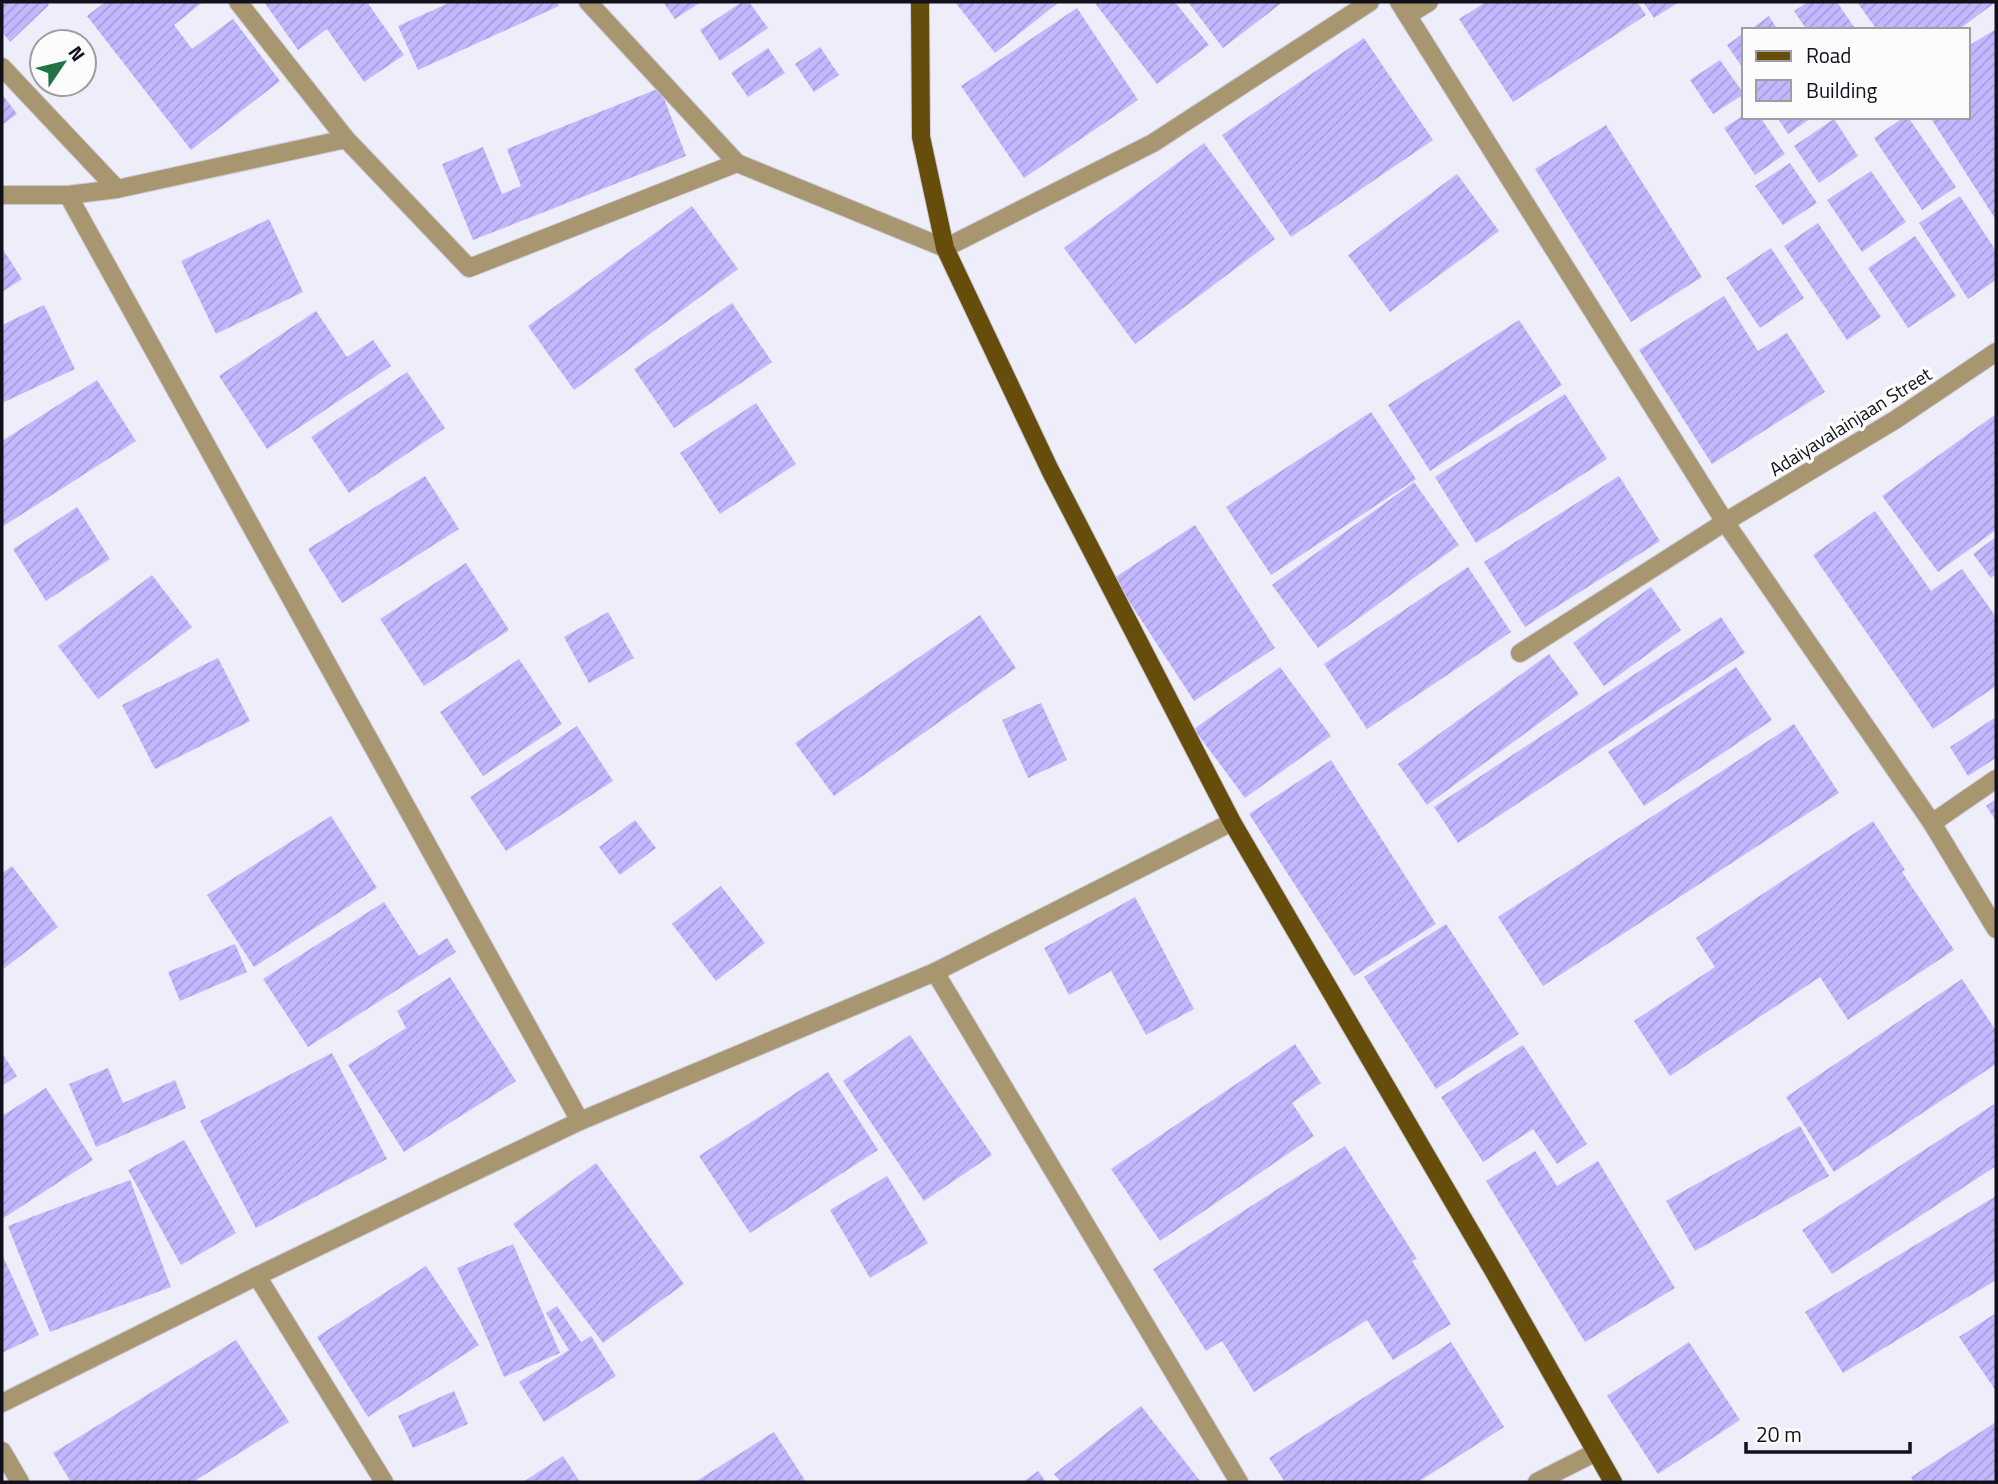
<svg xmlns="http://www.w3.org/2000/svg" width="1998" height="1484" viewBox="0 0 1998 1484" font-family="'Titillium Web',sans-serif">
  <defs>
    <pattern id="building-hatch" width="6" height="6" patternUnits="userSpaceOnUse" patternTransform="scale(1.75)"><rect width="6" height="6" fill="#c3b8ff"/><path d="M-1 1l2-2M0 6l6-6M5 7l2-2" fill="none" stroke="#a69dda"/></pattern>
  </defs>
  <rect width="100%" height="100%" fill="#eeedfa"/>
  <!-- building -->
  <g fill="url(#building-hatch)">
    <path d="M2,2H46L49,5L10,42L2,32Z"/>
    <path d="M105,2H203L174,25L192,49L233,19L280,81L191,150L87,16Z"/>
    <path d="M264,2H367L404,55L364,82L327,29L298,50Z"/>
    <path d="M451,2H558L559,6L418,70L398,26Z"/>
    <path d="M663,2H701L675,19Z"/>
    <path d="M742,2H749L768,28L720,61L700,30Z"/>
    <path d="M955,2H1059L995,53Z"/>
    <path d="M1094,2H1175L1209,45L1157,84Z"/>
    <path d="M1188,2H1283L1223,48Z"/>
    <path d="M1486,2H1637L1646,15L1513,102L1459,19Z"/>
    <path d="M1643,2H1679L1654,18Z"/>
    <path d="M1808,2H1837L1856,30H1807L1794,11Z"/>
    <path d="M1857,2H1996L1958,30H1877Z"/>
    <path d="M1077,8L1138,100L1024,178L961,86Z"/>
    <path d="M1769,16L1778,30H1750Z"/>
    <path d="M1996,29V220L1930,117H1968V46Z"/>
    <path d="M1744,33V70L1727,45Z"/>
    <path d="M1364,38L1433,140L1291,237L1222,135Z"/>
    <path d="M820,47L839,75L814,92L795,64Z"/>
    <path d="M768,48L785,73L748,97L731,73Z"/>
    <path d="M1720,60L1744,94L1713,114L1690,80Z"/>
    <path d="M660,88L686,156L473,240L442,164L483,147L502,194L521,186L507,149Z"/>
    <path d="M2,94L17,114L2,125Z"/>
    <path d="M1744,115V117H1760L1785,154L1755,175L1724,128Z"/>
    <path d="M1777,117H1813L1788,134Z"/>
    <path d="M1904,117H1908L1956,187L1922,210L1874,138Z"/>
    <path d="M1834,119L1858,156L1819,183L1794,146Z"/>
    <path d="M1606,125L1702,277L1631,322L1535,169Z"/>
    <path d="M1204,143L1275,239L1135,344L1064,248Z"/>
    <path d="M1790,163L1817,203L1783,225L1755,186Z"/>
    <path d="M1871,171L1906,222L1862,252L1827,200Z"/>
    <path d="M1457,174L1499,231L1390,312L1348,255Z"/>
    <path d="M1960,196L1996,251V280L1968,299L1919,223Z"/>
    <path d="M692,206L738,269L574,390L528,326Z"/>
    <path d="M269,219L303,292L216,334L181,261Z"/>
    <path d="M1818,223L1881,317L1847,340L1784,246Z"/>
    <path d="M1915,236L1956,296L1908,328L1868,268Z"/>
    <path d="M2,248L22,279L2,292Z"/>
    <path d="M1771,248L1804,298L1760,328L1726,278Z"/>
    <path d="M1724,296L1758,351L1787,333L1825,392L1712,464L1639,350Z"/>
    <path d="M732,303L772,362L674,428L634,369Z"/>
    <path d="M44,305L75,369L2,403V325Z"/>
    <path d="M316,311L347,357L373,340L391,366L267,449L219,376Z"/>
    <path d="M1519,320L1562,385L1430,471L1388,405Z"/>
    <path d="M407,372L445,428L349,493L311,437Z"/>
    <path d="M97,380L136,441L2,527V441Z"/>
    <path d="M1565,394L1607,459L1476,543L1435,477Z"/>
    <path d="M756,403L796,464L720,514L680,453Z"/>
    <path d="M1371,412L1416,479L1271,575L1226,507Z"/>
    <path d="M1996,414V530L1938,572L1882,496Z"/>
    <path d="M425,476L459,529L342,603L308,549Z"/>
    <path d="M1619,476L1660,541L1525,627L1484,562Z"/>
    <path d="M1414,482L1459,545L1318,648L1272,585Z"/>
    <path d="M77,507L110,559L46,601L13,549Z"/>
    <path d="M1875,511L1931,591L1962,569L1996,617V686L1933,729L1813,555Z"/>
    <path d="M1195,525L1275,648L1194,701L1114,578Z"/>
    <path d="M1996,537V574L1991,578L1973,554Z"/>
    <path d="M466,563L509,630L424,686L380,619Z"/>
    <path d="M1468,567L1511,632L1367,729L1324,664Z"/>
    <path d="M152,575L192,627L98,699L58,646Z"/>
    <path d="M1651,587L1681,630L1604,686L1573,643Z"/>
    <path d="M608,612L634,658L589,683L564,637Z"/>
    <path d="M980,615L1016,668L834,796L795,743Z"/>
    <path d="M1721,617L1745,653L1458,843L1434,807Z"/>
    <path d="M1549,654L1579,694L1427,805L1398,764Z"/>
    <path d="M218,658L250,721L155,769L122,705Z"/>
    <path d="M519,659L562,724L483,776L440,712Z"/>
    <path d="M1280,667L1331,736L1245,798L1194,729Z"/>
    <path d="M1736,667L1772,720L1644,806L1608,752Z"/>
    <path d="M1041,703L1067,760L1028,778L1002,720Z"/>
    <path d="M1996,717V758L1968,776L1950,747Z"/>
    <path d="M1794,724L1839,793L1543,986L1498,917Z"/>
    <path d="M577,726L613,781L506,851L470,797Z"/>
    <path d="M1331,760L1436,924L1354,976L1249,814Z"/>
    <path d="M1996,799V821L1986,806Z"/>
    <path d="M331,816L377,888L254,967L207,895Z"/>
    <path d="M635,820L656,848L620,875L599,847Z"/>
    <path d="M1873,821L1905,870L1902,872L1954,950L1848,1020L1820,977L1670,1076L1634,1021L1715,967L1696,938Z"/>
    <path d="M12,866L58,927L2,970V873Z"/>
    <path d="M721,886L765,943L716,981L672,924Z"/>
    <path d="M1135,897L1194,1009L1146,1035L1111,971L1069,995L1044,948Z"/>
    <path d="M384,902L419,956L447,938L456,952L308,1047L263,979Z"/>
    <path d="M1446,924L1519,1034L1436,1089L1364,977Z"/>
    <path d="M235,944L247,972L180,1001L168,972Z"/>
    <path d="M450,977L516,1081L404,1152L348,1065L406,1028L397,1011Z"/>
    <path d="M1962,979L1996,1031V1064L1834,1172L1786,1097Z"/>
    <path d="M910,1035L992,1155L924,1201L843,1081Z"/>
    <path d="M1295,1044L1321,1083L1292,1103L1314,1136L1160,1241L1111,1169Z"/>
    <path d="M1523,1045L1587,1144L1557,1164L1533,1129L1483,1162L1441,1097Z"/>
    <path d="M2,1053L17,1076L2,1086Z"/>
    <path d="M332,1053L387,1159L256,1228L200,1121Z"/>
    <path d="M108,1068L123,1103L175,1080L186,1108L96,1147L69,1084Z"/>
    <path d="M828,1072L878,1150L750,1233L699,1156Z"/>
    <path d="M46,1088L93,1160L2,1219V1116Z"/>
    <path d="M1996,1103V1166L1832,1274L1802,1230Z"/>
    <path d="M1800,1126L1829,1176L1695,1251L1666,1201Z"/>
    <path d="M184,1140L236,1233L181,1265L128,1170Z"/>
    <path d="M1345,1146L1417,1259L1412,1261L1451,1324L1393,1360L1367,1320L1254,1392L1222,1341L1206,1351L1153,1269Z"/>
    <path d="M1535,1151L1557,1186L1598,1161L1675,1288L1585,1342L1486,1181Z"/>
    <path d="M596,1163L684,1284L603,1343L513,1224Z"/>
    <path d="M887,1176L928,1243L870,1278L830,1210Z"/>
    <path d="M130,1180L171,1287L50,1332L8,1226Z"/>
    <path d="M1996,1196V1280L1843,1373L1805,1312Z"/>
    <path d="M513,1244L560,1353L504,1377L457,1268Z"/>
    <path d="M2,1254L39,1335L2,1353Z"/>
    <path d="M426,1266L479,1345L368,1417L317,1337Z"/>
    <path d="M557,1306L581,1342L591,1336L616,1376L544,1422L519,1382L569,1350L546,1313Z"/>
    <path d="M1996,1313V1391L1959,1337Z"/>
    <path d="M236,1340L289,1422L193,1482H71L53,1453Z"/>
    <path d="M1451,1342L1504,1427L1418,1482H1285L1269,1458Z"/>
    <path d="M1689,1342L1740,1420L1658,1474L1607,1396Z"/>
    <path d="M454,1391L468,1424L413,1448L398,1416Z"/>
    <path d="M1141,1406L1201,1482H1061L1054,1474Z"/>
    <path d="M1996,1422V1482H1914L1911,1477Z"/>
    <path d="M774,1432L806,1482H695Z"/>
    <path d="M563,1456L580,1482H523Z"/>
    <path d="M1038,1471L1046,1482H1023Z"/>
  </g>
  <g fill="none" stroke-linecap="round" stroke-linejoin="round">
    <!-- minor casing -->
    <g stroke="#cbcad6" stroke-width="20">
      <g id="minor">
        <path d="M238,2L346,139"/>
        <path d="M588,2L737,163"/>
        <path d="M1399,2L1725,522L1932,823L1996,929"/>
        <path d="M1408,15L1429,2"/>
        <path d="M2,67L117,189"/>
        <path d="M2,195H68L117,189L346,139L469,268L737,163L945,248L1153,143L1370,2"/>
        <path d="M68,195L580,1121"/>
        <path d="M1520,653L1725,522L1895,420L1996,352"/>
        <path d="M1932,823L1996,779"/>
        <path d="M935,972L1239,1482"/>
        <path d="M257,1276L384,1482"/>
        <path d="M2,1403L257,1276L580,1121L935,972L1232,822"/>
        <path d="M2,1451L20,1482"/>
        <path d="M1537,1482L1596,1452"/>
      </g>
    </g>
    <!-- major casing -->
    <g stroke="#cbcad6" stroke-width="20">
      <path id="major" d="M920,2L921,137L945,248L1050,470L1232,822L1493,1270L1613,1482"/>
    </g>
    <!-- minor -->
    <use href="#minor" stroke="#a79670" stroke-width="18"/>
    <!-- major -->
    <use href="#major" stroke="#664d0b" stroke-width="18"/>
  </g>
  <g text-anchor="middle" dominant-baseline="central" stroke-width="7" stroke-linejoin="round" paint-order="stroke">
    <!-- street labels -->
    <g font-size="19" fill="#12101b" stroke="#fcfcfc">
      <text transform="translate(1850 421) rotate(-32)">Adaiyavalainjaan Street</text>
    </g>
  </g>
  <!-- border -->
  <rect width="1998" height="1484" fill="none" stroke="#12101b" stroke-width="7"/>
  <!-- legend -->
  <rect x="1742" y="28" width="228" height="91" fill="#fcfcfc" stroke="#9e9ea2" stroke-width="2"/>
  <rect x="1756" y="51" width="35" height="10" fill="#664d0b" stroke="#9e9ea2" stroke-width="2"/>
  <text x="1806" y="63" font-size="21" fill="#12101b">Road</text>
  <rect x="1756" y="80" width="35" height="21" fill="url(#building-hatch)" stroke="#9e9ea2" stroke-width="2"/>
  <text x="1806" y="98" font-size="21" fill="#12101b">Building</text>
  <!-- north arrow -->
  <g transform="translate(63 63) rotate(55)"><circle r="33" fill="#fcfcfc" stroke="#9e9ea2" stroke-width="2"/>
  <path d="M0-5L12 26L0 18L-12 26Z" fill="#1f7345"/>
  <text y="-10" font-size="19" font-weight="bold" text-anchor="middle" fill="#12101b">N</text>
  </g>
  <!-- scale -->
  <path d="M1746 1442v10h164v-10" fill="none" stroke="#12101b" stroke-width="3.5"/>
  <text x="1756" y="1442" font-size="21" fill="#12101b" stroke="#fcfcfc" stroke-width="5" paint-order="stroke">20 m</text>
</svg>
